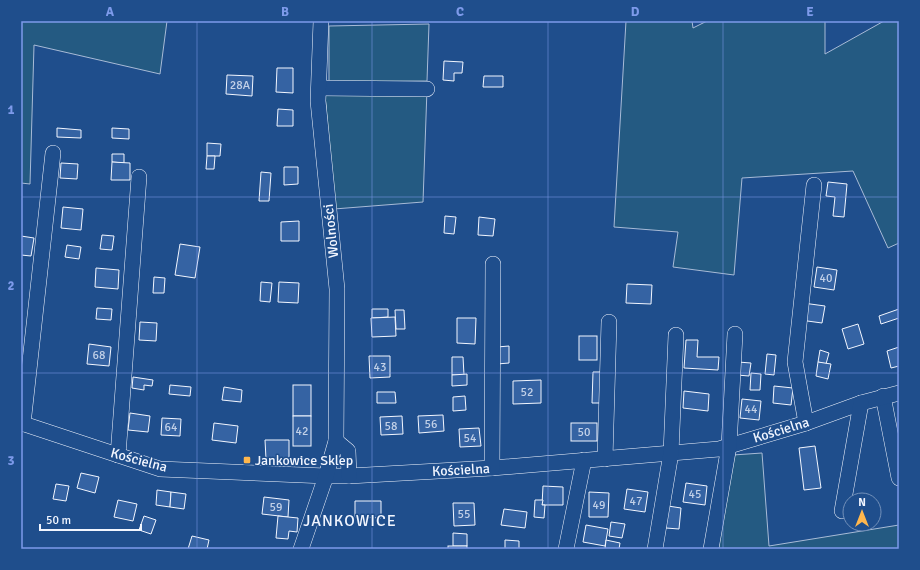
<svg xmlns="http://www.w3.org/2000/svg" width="920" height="570" viewBox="0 0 920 570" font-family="Signika,sans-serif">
  <rect width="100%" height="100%" fill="#1f4e8c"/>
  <!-- green -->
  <g fill="#245a82" stroke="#a8bbd7">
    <path d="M21,21H167L160,74L34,45L30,184L21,183Z"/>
    <path d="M626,21H692L693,28L707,21H825V54L884,21H899V243L888,248L853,171L742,178L734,275L673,267L678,232L614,227Z"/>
    <path d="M429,24L427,81L329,82V26Z"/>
    <path d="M427,89L423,202L334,209L325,94Z"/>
    <path d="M762,453L769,546L899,525V549H718L733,455Z"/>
  </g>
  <!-- building -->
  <g fill="#3563a3" stroke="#f2f6ff">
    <path d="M444,61L463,62L462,73H454V81L443,80Z"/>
    <path d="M277,68H293V93L276,92Z"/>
    <path d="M227,75L253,76L252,96L226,94Z"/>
    <path d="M484,76H503V87H483Z"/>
    <path d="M278,109L293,110V126H277Z"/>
    <path d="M57,128L81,130V138L57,137Z"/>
    <path d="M112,128L129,129V139L112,138Z"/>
    <path d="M207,143L221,144L220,156H207Z"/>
    <path d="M112,154H124V163L112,162Z"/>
    <path d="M207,156H215L214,169H206Z"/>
    <path d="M112,162L130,163V180H111Z"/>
    <path d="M61,163L78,164L77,179L60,178Z"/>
    <path d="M284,167H298V184L284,185Z"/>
    <path d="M261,172L271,173L269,201H259Z"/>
    <path d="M828,182L847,184L844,217L833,216L835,197L826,196Z"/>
    <path d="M63,207L83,209L81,230L61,228Z"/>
    <path d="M445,216L456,217L454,234L444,233Z"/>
    <path d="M479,217L495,219L493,236L478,235Z"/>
    <path d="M299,221V241H281V222Z"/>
    <path d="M102,235L114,236L112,250L100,249Z"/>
    <path d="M21,236L34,238L31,256L21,255Z"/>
    <path d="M180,244L200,247L195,278L175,275Z"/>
    <path d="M67,245L81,247L79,259L65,257Z"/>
    <path d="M817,267L837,270L834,290L814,287Z"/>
    <path d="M96,268L119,270L118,289L95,287Z"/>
    <path d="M154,277L165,278L164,293H153Z"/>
    <path d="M261,282L272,283L270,302L260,301Z"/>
    <path d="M279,282L299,283L298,303L278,302Z"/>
    <path d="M627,284L652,285L651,304L626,303Z"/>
    <path d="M803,303L825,306L822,323L800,320Z"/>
    <path d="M97,308L112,309L111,320L96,319Z"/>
    <path d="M372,309H388V317L372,318Z"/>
    <path d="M899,309V318L881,324L879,316Z"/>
    <path d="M395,310H404L405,329H396Z"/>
    <path d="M395,317L396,336L372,337L371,318Z"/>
    <path d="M457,318H476L475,344L457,343Z"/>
    <path d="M140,322L157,323L156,341L139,340Z"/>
    <path d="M858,324L864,344L848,349L842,329Z"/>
    <rect x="579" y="336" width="18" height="24"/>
    <path d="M686,340H698L697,357H719L718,370L684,368Z"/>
    <path d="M89,344L111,347L109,366L87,364Z"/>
    <path d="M509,346V363L497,364V347Z"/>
    <path d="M899,347V366L891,368L887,351Z"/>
    <path d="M820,350L829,353L826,364L818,362Z"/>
    <path d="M767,354L776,355L774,375L765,374Z"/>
    <path d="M369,356H390V377L370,378Z"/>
    <path d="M452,357H463L464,375H452Z"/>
    <path d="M738,362L751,363L749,376L737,375Z"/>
    <path d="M818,362L831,364L828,379L816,376Z"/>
    <path d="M593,372H605L604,403H592Z"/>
    <path d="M751,373L761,374L760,390H750Z"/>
    <path d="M467,374V385L452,386V375Z"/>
    <path d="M133,377L153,380L152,386L144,385V390L132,388Z"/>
    <path d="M541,380V403L513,404V381Z"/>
    <path d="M170,385L191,387L190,396L169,394Z"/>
    <rect x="293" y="385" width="18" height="31"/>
    <path d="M774,386L793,388L791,405L773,403Z"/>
    <path d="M224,387L242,390L241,402L222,400Z"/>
    <path d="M684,391L709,394L708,411L683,408Z"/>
    <path d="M377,392H395L396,403H377Z"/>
    <path d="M465,396L466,410L453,411V397Z"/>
    <path d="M742,399L761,401L759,420L740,418Z"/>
    <path d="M130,413L150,416L148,432L128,430Z"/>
    <path d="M443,415L444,431L419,433L418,416Z"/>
    <rect x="293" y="416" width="18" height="30"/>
    <path d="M402,416L403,434L381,435L380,417Z"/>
    <path d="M162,418L181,419L180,436L161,435Z"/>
    <path d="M214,423L238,426L236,443L212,440Z"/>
    <rect x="571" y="423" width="26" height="18"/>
    <path d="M479,428L481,446L460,447L459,429Z"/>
    <path d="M265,440H289V458L266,459Z"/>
    <path d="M815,446L821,488L804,490L799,448Z"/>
    <path d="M81,473L99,477L95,493L77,488Z"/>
    <path d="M686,483L707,486L705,505L683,502Z"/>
    <path d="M56,484L69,486L66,501L53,499Z"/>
    <path d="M543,486L563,487V505H542Z"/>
    <path d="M627,489L648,492L645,512L624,509Z"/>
    <path d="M157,490L171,492L170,507L156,505Z"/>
    <path d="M171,492L186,494L184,509L170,507Z"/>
    <path d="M589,492L609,493L608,517H589Z"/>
    <path d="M264,497L289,500L288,517L262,514Z"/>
    <path d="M118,500L137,504L133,521L114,517Z"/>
    <path d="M535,500H543L542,505H545L544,518L534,517Z"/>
    <path d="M355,501H381V518L355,517Z"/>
    <path d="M453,503H474L475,525L454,526Z"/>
    <path d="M668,506L681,508L679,529L666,528Z"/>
    <path d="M504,509L527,512L525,528L501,525Z"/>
    <path d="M144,516L156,520L151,534L139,530Z"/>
    <path d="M278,516L298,518L297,532L289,531L288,539L276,538Z"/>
    <path d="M611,522L625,524L622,538L609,536Z"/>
    <path d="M586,525L608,529L605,546L583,542Z"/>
    <path d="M453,533L467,534V546H453Z"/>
    <path d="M192,536L209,540L207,549H188Z"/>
    <path d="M505,540L519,541V549H505Z"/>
    <path d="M606,540L620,543L619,549H605Z"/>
    <rect x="448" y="546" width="19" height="3"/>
  </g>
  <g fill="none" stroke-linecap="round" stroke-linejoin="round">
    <!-- minor casing -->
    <g stroke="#f2f6ff" stroke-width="16">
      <g id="minor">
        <path d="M319,88L427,89"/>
        <path d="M883,396L899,478"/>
        <path d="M21,423L160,469L326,476H349L492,468L719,449L806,423L861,403L899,393"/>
        <path d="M806,423L795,362L814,185"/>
        <path d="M23,424L53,153"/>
        <path d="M336,441L348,451L349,476"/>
        <path d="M118,455L139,177"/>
        <path d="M605,459L609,322"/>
        <path d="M492,468L493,264"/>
        <path d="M842,511L861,403"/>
        <path d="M301,549L326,476L336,441L337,289L318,101L321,21"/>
        <path d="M566,549L584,460"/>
        <path d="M655,549L671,453L676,335"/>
        <path d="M711,549L729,446L735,334"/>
      </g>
    </g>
    <!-- minor -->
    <use href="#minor" stroke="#1f4e8c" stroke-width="15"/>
  </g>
  <!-- grid -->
  <path fill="none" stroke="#7d9aea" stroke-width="1" stroke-opacity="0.55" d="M197,21V549M372,21V549M548,21V549M723,21V549M21,197H899M21,373H899"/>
  <!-- markers -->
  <rect fill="#ffb74d" stroke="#1f4e8c" stroke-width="1.5" x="243" y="456" width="8" height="8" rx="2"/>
  <g text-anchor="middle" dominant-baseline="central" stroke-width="3" stroke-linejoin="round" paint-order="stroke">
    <!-- number labels -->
    <g font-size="12" fill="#c3d1e8">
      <text x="240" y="85">28A</text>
      <text x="826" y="278">40</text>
      <text x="99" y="355">68</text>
      <text x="380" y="367">43</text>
      <text x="527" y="392">52</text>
      <text x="751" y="409">44</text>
      <text x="431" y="424">56</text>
      <text x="391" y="426">58</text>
      <text x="171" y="427">64</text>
      <text x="302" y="431">42</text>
      <text x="584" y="432">50</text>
      <text x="470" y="438">54</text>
      <text x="695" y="494">45</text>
      <text x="636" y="501">47</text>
      <text x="599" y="505">49</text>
      <text x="276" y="507">59</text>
      <text x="464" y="514">55</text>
    </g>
    <!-- street labels -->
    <g font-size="14" fill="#f2f6ff" stroke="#1f4e8c">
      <text transform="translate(331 231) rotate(-96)">Wolności</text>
      <text transform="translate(781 430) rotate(-17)">Kościelna</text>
      <text transform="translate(139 460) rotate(15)">Kościelna</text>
      <text transform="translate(461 470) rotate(-3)">Kościelna</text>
    </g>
    <!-- poi labels -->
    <g font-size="14" fill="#f2f6ff" stroke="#1f4e8c" text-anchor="start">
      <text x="255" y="460">Jankowice Sklep</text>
    </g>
    <!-- quarter labels -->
    <g font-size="16" letter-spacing="1" fill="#f2f6ff" stroke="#1f4e8c">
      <text x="350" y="521">JANKOWICE</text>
    </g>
  </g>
  <!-- border -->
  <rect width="920" height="570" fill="none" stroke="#1f4e8c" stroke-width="44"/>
  <!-- north arrow -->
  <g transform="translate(862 512)"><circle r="19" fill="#1f4e8c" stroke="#7391ba"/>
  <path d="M0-3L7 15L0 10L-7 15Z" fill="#ffb74d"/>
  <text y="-6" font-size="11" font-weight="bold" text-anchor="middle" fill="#f2f6ff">N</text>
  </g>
  <!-- scale -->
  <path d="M40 524v6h101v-6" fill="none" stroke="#f2f6ff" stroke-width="2"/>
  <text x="46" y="524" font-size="12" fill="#f2f6ff" stroke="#1f4e8c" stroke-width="3" paint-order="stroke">50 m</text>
  <rect x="22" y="22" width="876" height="526" fill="none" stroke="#7d9aea" stroke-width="1.5"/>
  <g font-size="13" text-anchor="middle" font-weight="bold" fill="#7d9aea">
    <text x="110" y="16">A</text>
    <text x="285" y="16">B</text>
    <text x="460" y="16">C</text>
    <text x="635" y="16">D</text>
    <text x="810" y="16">E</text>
    <text x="11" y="114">1</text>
    <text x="11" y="290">2</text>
    <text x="11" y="465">3</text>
  </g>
</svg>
